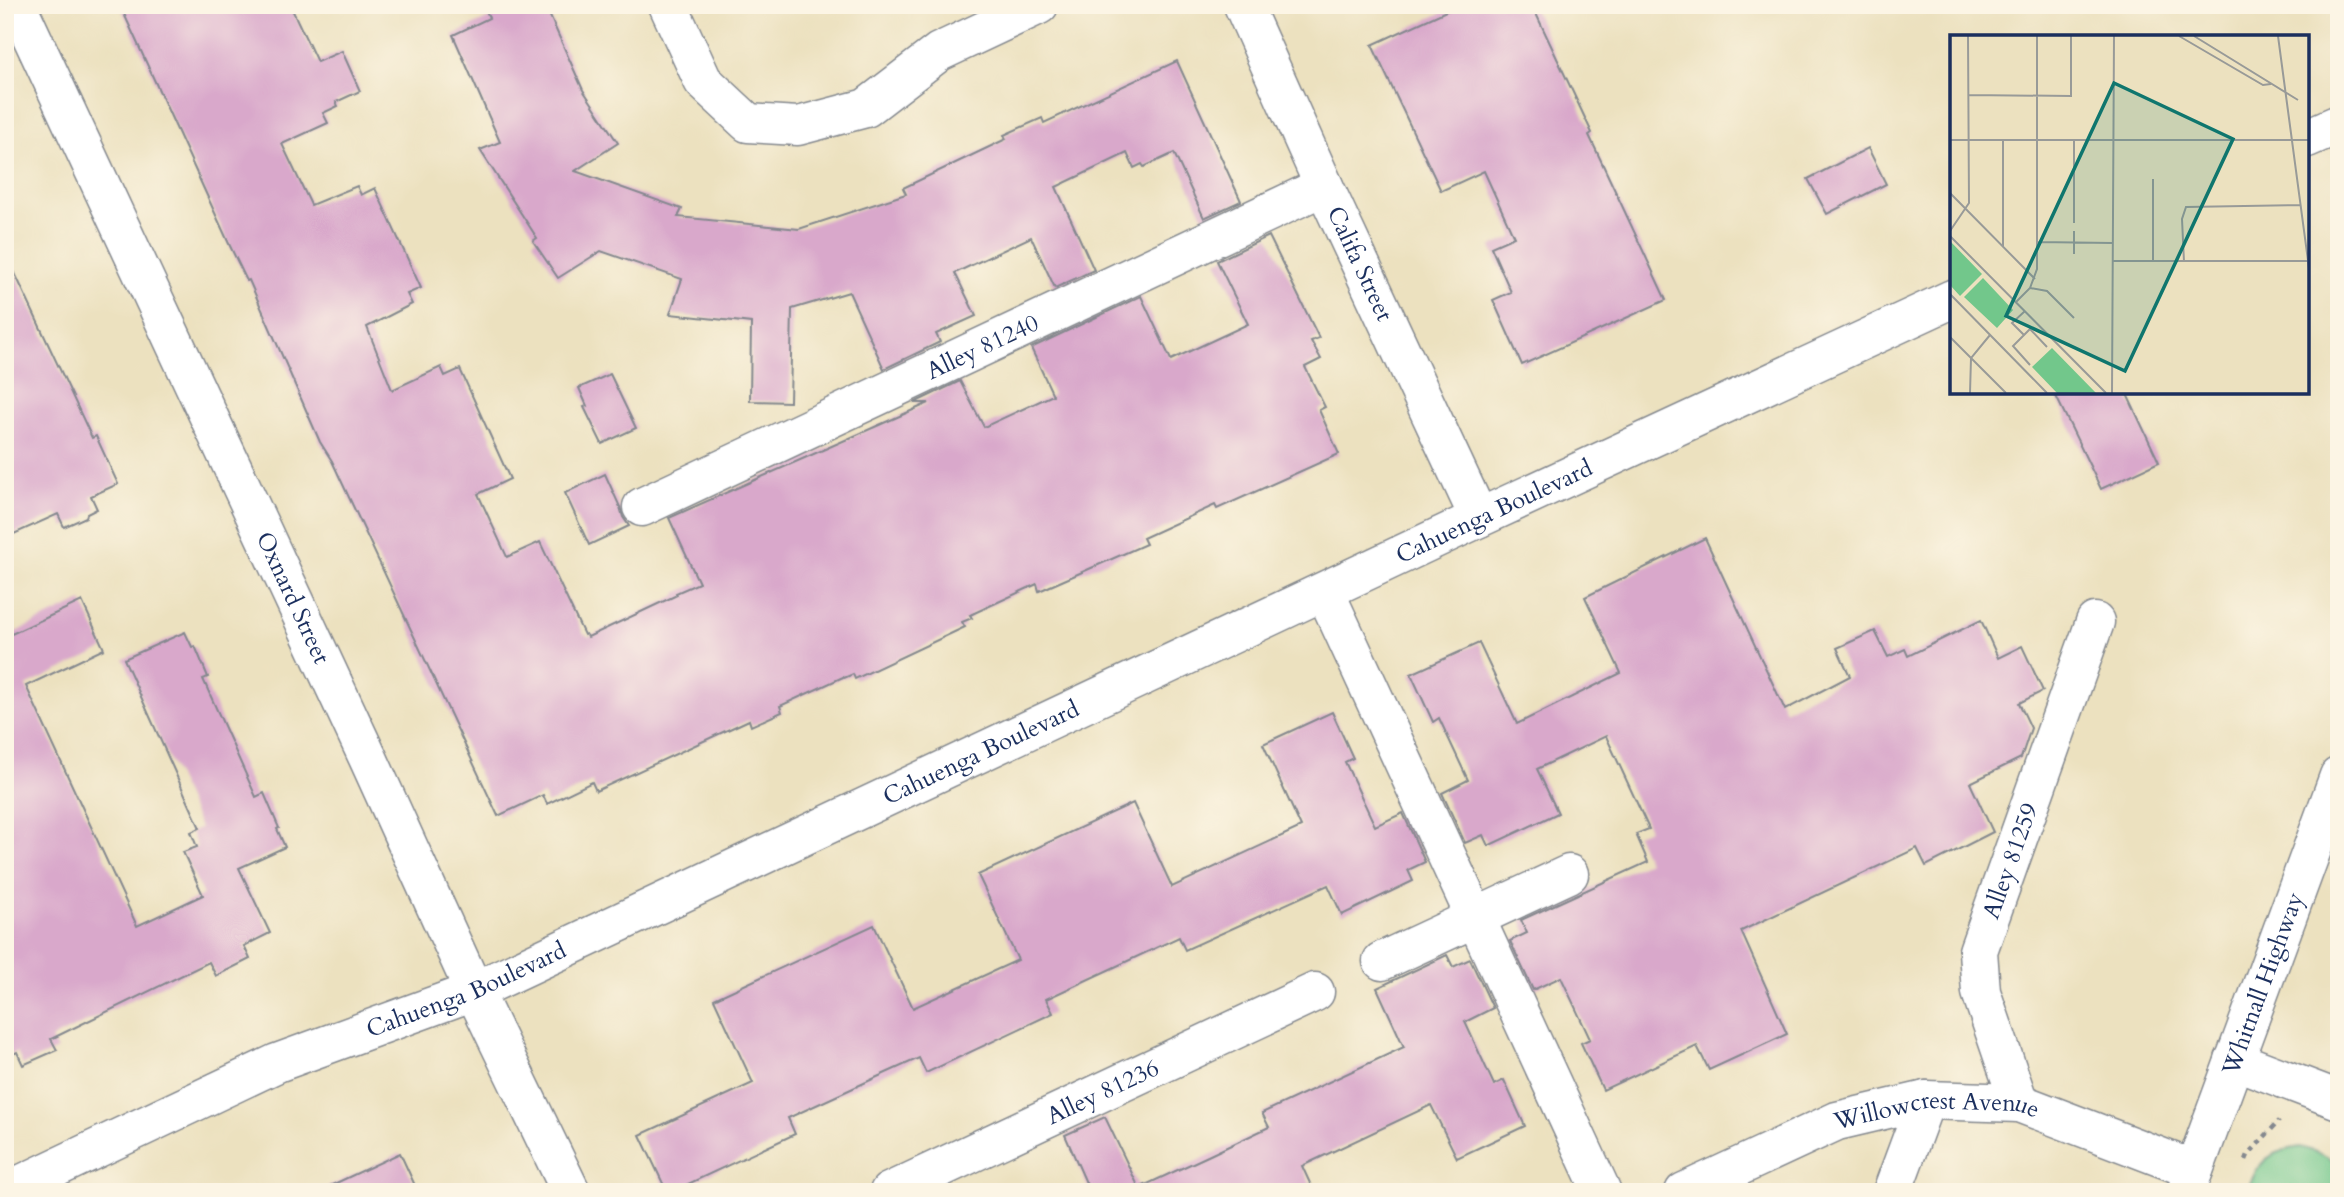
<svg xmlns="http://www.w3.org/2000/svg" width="2344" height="1197" viewBox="0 0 2344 1197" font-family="Cardo,serif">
  <rect width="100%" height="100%" fill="#fcf5e5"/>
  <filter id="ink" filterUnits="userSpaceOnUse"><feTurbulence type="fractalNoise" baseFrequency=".0143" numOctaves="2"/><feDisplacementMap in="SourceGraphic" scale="14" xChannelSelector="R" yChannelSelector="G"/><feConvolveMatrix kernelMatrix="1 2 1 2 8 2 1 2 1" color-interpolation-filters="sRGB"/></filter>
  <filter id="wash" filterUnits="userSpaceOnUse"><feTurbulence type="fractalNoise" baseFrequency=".00686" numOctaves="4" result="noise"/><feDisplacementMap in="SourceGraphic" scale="28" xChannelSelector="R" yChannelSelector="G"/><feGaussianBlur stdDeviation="1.57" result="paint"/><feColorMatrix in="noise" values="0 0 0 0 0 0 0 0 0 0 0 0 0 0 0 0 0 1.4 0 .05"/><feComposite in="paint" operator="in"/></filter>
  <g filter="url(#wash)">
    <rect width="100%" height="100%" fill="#ece1bf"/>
    <!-- green -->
    <path fill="#72c78b" stroke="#467b74" stroke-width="2" d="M2300,1147C2331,1156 2339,1159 2339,1192H2247C2257,1162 2268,1152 2300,1147Z"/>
    <g id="blocks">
      <!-- building -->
      <g fill="#d9a8cb">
        <path d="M120,5H290L317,62L342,51L360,91L336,102L338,106L323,113L328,123L282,144L311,205L357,186L361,195L375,188L421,288L407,294L412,304L367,327L392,390L441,367L445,376L460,369L510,479L478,494L507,557L540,542L584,635L586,634L588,637L677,595L676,593L699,583L669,518L929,403H914L960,381L984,427L1053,395L1031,348L1141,296L1171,360L1248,324L1217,261L1269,236L1319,338L1311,341L1321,359L1305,367L1325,407L1319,410L1339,454L1217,509L1215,505L1143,538L1146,544L1039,591L1037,584L970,615L972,618L962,622L965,627L855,679L853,674L844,678L843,677L780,706L782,712L751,726L749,720L596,791L592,782L547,804L543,795L498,816L332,461L320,442L249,280L247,281L230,246Z"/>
        <path d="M484,5H545L583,90L618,143L575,171L682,209L678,217L799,229L906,194L903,188L1006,139L1004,135L1042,118L1044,123L1177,61L1241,201L1204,218L1174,153L1144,167L1142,164L1134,168L1127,153L1056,187L1094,270L1055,288L1031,237L955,273L976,316L936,334L940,342L884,369L849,292L792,309L790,402L750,401L751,323L670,314L682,279L601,251L558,278L533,241L537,238L480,150L500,142L453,35L489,18Z"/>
        <path d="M1459,5H1532L1592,133L1589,135L1666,300L1522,365L1493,300L1511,292L1491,247L1514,237L1484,171L1441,191L1372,45Z"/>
        <path d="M1868,148L1886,184L1827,214L1808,179Z"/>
        <path d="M5,252L92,438L96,436L118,484L91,496L97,509L87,514L86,517L64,527L58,514L5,538Z"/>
        <path d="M610,374L636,428L602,444L584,407L587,406L579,388Z"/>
        <path d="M2054,392H2126L2159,462L2101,489Z"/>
        <path d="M605,474L620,507L623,517L629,526L589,545L565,493Z"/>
        <path d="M1705,538L1785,710L1850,676L1837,648L1875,631L1888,657L1905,649L1908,656L1981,620L1998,658L2022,646L2043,691L2019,703L2031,728L2021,758L1970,783L1993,832L1926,866L1917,848L1741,931L1787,1034L1709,1070L1697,1046L1603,1090L1581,1043L1590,1039L1561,977L1533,990L1510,941L1527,933L1521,920L1648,862L1636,834L1649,829L1606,736L1537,769L1558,813L1488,846L1483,835L1465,843L1442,793L1468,780L1439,718L1433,722L1411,674L1479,643L1517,724L1621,673L1585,597Z"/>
        <path d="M82,601L104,649L26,686L137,926L203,895L183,852L197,847L191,832L200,828L124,659L185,632L192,647L195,646L208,677L203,679L256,797L264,793L279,828L277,829L285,847L239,868L270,933L244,946L250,959L216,976L209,962L51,1039L57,1050L23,1065L17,1052L5,1058V637Z"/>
        <path d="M1332,712L1353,758L1345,762L1375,826L1403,813L1425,862L1408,870L1413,881L1342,915L1328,885L1185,950L1179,937L1046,999L1053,1013L926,1073L919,1058L875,1078L788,1118L795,1134L671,1192H667L640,1135L753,1083L714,999L874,925L913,1008L1018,960L978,875L1133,803L1172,887L1301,827L1263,744Z"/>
        <path d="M1447,955L1453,967L1470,959L1493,1008L1465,1022L1494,1085L1504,1080L1525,1126L1457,1158L1431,1105L1302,1166L1314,1192H1090L1065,1135L1105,1117L1139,1188L1210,1155L1269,1127L1262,1113L1404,1047L1377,988Z"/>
        <path d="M400,1153L418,1192H317Z"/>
      </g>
    </g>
  </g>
  <g filter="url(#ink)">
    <use href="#blocks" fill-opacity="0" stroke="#84888e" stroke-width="2"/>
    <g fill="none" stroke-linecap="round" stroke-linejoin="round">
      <!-- minor casing -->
      <g stroke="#84888e" stroke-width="41">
        <g id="minor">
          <path d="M668,5L703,81L748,123L798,126L866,108L939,52L1039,5"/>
          <path id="s1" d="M1243,5L1324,186L1479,518"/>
          <path id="s2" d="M642,507L1324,186"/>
          <path d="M1325,592L1602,1192"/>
          <path d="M1382,961L1569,874"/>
          <path d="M2234,1060L2339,1100"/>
          <path id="s3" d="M2019,1103L1981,992L1978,951L2095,622"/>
          <path id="s4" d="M889,1192L1315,992"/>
          <path id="s5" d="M1684,1192L1837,1121L1926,1100L2019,1103L2194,1170"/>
          <path d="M1892,1192L1926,1100"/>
          <path id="s6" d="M2186,1192L2339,776"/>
        </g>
      </g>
      <!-- major casing -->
      <g stroke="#84888e" stroke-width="41">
        <g id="major">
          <path id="s7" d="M17,5L368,758L474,991L571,1192"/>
          <path d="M2307,138L2339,124"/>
          <path id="s8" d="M5,1192L277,1063L474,991L1479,518L1952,299"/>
        </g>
      </g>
      <!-- path -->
      <path stroke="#84888e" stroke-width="4.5" stroke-dasharray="5 5" stroke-linecap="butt" d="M2246,1160L2248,1155L2279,1121"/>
      <!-- minor -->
      <use href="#minor" stroke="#fff" stroke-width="38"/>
      <!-- major -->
      <use href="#major" stroke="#fff" stroke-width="38"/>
    </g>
  </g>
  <g text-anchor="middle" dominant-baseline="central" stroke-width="6" stroke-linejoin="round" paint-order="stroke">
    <!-- street labels -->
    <g font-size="24" fill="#1b2f5e" stroke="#fcf5e5">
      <text stroke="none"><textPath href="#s1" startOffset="284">Califa Street</textPath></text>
      <text stroke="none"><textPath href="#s2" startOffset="376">Alley 81240</textPath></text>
      <text stroke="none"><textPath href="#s8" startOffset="1638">Cahuenga Boulevard</textPath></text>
      <text stroke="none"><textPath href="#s7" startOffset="654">Oxnard Street</textPath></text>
      <text stroke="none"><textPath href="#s8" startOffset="1071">Cahuenga Boulevard</textPath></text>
      <text stroke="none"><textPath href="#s3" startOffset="254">Alley 81259</textPath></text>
      <text stroke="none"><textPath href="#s6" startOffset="222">Whitnall Highway</textPath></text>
      <text stroke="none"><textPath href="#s8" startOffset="504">Cahuenga Boulevard</textPath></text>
      <text stroke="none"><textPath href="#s4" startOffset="236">Alley 81236</textPath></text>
      <text stroke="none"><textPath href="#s5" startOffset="270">Willowcrest Avenue</textPath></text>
    </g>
  </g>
  <!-- overview -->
  <g transform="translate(1950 35)">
    <rect width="359" height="359" fill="#ece1bf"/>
    <path d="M0,206L32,239L10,261L0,250ZM33,243L63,275L47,293L14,262ZM102,313L146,358H107L82,332Z" fill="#72c78b"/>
    <path fill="none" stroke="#989a98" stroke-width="2" d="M229,1L313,50L321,49M244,1L348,65M328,1L359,233M18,60L121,61V1M0,105H359M124,105V188M203,144V226M0,158L85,244M0,196L19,168L18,1M124,196V219M0,201L156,358M87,207L163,208M53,211V105M163,226H358M234,227L232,184L236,172L351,170M80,253L97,256L124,283M0,259L97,358M66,267L80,253L87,234V1M75,276L62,288L74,300L80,294L97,312M74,300L63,311L80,330M0,302L56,358M20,358L21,323L40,300M162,358L164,1"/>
    <path fill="#0f766e" fill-opacity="0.15" stroke="#0f766e" stroke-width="3.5" d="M164,48L283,104L175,336L56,281Z"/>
    <rect width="359" height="359" fill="none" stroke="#1b2f5e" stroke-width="3.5"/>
  </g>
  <!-- margin -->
  <rect width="2344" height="1197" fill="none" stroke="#fcf5e5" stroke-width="28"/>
</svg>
